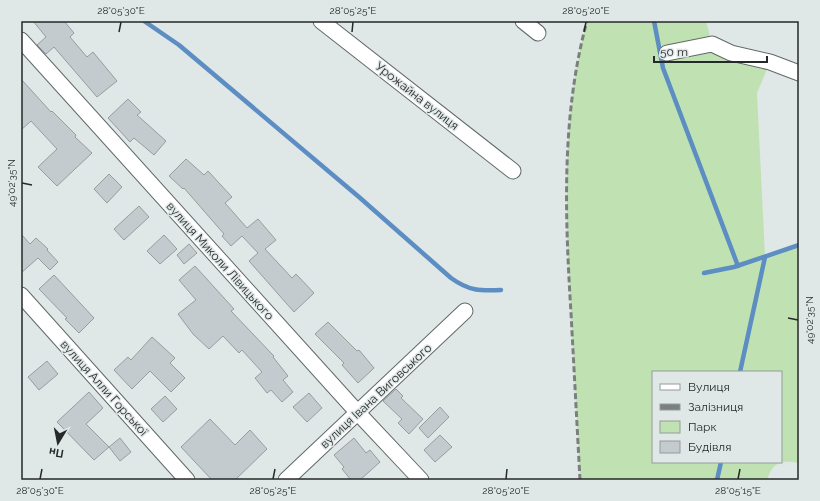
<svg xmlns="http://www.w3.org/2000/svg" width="820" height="501" viewBox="0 0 820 501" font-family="Raleway,sans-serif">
  <rect width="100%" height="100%" fill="#e0e7e7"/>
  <!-- green -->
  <path fill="#c0e2b3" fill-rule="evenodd" d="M587,21H706L712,44L770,62L757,93L765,256L799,245V463C781,460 773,462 767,480H580C577,424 574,369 571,313C565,216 561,116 587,21ZM653,372H781V462H653Z"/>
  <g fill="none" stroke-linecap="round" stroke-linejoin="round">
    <!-- stream -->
    <g stroke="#5c8dc3" stroke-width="4.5">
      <path d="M144,21L179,45L359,197L451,278C469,291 480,291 501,290"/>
      <path d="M654,21L663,68L738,266"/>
      <path d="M704,273L734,267L799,245"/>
      <path d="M740,372L765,257"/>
      <path d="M717,480L721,462"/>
    </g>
  </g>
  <!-- building -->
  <g fill="#c4cbce" stroke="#979d9f">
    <path d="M33,21H64L74,33L70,37L87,57L93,52L117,81L97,97L54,47L46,54L37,45L46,37Z"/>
    <path d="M21,79L51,112L52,111L76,135L75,137L92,153L57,186L38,167L57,149L31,121L21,130Z"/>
    <path d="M128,99L141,112L137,115L166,141L154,155L134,138L130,142L108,118Z"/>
    <path d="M186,159L204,175L208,171L232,197L225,203L247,228L258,219L276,240L265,249L292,278L296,274L314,293L294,312L249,261L258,253L242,236L231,246L222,236L224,234L184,188L183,189L169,176Z"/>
    <path d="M109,174L122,187L107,203L94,189Z"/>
    <path d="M139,206L149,217L124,240L114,229Z"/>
    <path d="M21,234L30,244L36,238L48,249L47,250L58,262L50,270L38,258L21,273Z"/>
    <path d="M164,235L177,249L160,264L147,251Z"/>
    <path d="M189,244L197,253L184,264L177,255Z"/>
    <path d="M195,266L234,309L231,311L271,353L274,356L273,357L288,376L283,380L293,392L282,402L271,390L267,393L255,378L262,372L242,350L239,353L223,336L209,349L193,334L178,314L196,300L179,280Z"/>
    <path d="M54,275L94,318L79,333L65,319L67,318L39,289Z"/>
    <path d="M328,322L357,351L359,350L374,368L358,383L342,365L344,363L315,334Z"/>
    <path d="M152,337L175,358L170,363L185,378L171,392L150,371L132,389L114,370L128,357L131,360Z"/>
    <path d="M47,361L58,374L39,390L28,377Z"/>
    <path d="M396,389L403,396L401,398L423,419L409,434L398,423L402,419L383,401Z"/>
    <path d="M89,392L103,408L86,424L109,447L94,460L57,422Z"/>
    <path d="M309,393L322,408L307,422L293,407Z"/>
    <path d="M165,396L177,409L163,422L151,409Z"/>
    <path d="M440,407L449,417L428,438L419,428Z"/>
    <path d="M210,419L235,445L250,430L267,449L235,480H212L181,447Z"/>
    <path d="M440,435L452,447L435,462L424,450Z"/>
    <path d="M120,438L131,452L120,461L109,447Z"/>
    <path d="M354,438L366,453L370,450L380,462L360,480H351L342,469L344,467L334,455Z"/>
  </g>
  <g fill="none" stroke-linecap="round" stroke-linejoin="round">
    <!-- street casing -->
    <g stroke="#626969" stroke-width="17">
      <g id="street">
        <path d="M321,21L513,171"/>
        <path d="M523,21L538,33"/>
        <path d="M21,40L358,413L421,480"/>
        <path d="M667,53L712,44L731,53L770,62L799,73"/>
        <path d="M21,295L187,480"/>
        <path d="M286,480L465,311"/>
      </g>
    </g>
    <!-- street -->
    <use href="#street" stroke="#fff" stroke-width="15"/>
    <!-- rail -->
    <path stroke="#7b7f7f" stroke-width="3" stroke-dasharray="6 3" stroke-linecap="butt" d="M580,480C577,424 574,369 571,313C565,216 561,116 587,21"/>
  </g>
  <!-- ticks -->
  <path fill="none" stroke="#262929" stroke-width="1.5" d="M119,32L121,22M352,32L353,22M584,32L586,22M22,183L32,185M788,318L798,320M40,479L42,469M273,479L275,469M506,479L507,469M738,479L740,469"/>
  <g text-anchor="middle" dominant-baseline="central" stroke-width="3" stroke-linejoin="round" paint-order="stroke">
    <!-- street labels -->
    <g font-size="12" fill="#262929" stroke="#e0e7e7">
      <text transform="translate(417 96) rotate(38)">Урожайна вулиця</text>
      <text transform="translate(220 261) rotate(48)">вулиця Миколи Лівицького</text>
      <text transform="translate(104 388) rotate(48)">вулиця Алли Горської</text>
      <text transform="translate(376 396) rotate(-43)">вулиця Івана Виговського</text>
    </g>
  </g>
  <!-- border -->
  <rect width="820" height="501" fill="none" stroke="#e0e7e7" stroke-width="44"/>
  <!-- legend -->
  <rect x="652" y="371" width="130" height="92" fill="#e0e7e7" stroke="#969b9b"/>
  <rect x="660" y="384" width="20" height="6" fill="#ffffff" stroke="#969b9b"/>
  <text x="688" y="391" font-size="12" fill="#262929">Вулиця</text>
  <rect x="660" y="404" width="20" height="6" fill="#7b7f7f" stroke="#969b9b"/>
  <text x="688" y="411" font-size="12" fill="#262929">Залізниця</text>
  <rect x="660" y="421" width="20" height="12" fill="#c0e2b3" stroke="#969b9b"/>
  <text x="688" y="431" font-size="12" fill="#262929">Парк</text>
  <rect x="660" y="441" width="20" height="12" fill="#c4cbce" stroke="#969b9b"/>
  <text x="688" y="451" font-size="12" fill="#262929">Будівля</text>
  <!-- north arrow -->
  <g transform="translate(58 443) rotate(190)" stroke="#e0e7e7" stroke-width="3" paint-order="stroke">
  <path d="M0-3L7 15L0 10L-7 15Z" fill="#262929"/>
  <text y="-6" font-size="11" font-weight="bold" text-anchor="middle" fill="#262929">Пн</text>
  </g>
  <!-- scale -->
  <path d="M654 56v6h113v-6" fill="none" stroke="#262929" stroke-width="2"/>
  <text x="660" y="56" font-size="12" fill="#262929" stroke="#e0e7e7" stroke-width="3" paint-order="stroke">50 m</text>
  <rect x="22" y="22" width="776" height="457" fill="none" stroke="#262929" stroke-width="1.5"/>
  <g font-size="10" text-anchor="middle" fill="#262929">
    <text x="121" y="14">28°05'30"E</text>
    <text x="353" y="14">28°05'25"E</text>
    <text x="586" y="14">28°05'20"E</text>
    <text transform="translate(11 183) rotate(-90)" y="4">49°02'35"N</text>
    <text transform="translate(809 320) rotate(-90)" y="4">49°02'35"N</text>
    <text x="40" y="494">28°05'30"E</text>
    <text x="273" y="494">28°05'25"E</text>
    <text x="506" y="494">28°05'20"E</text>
    <text x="738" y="494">28°05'15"E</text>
  </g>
</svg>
